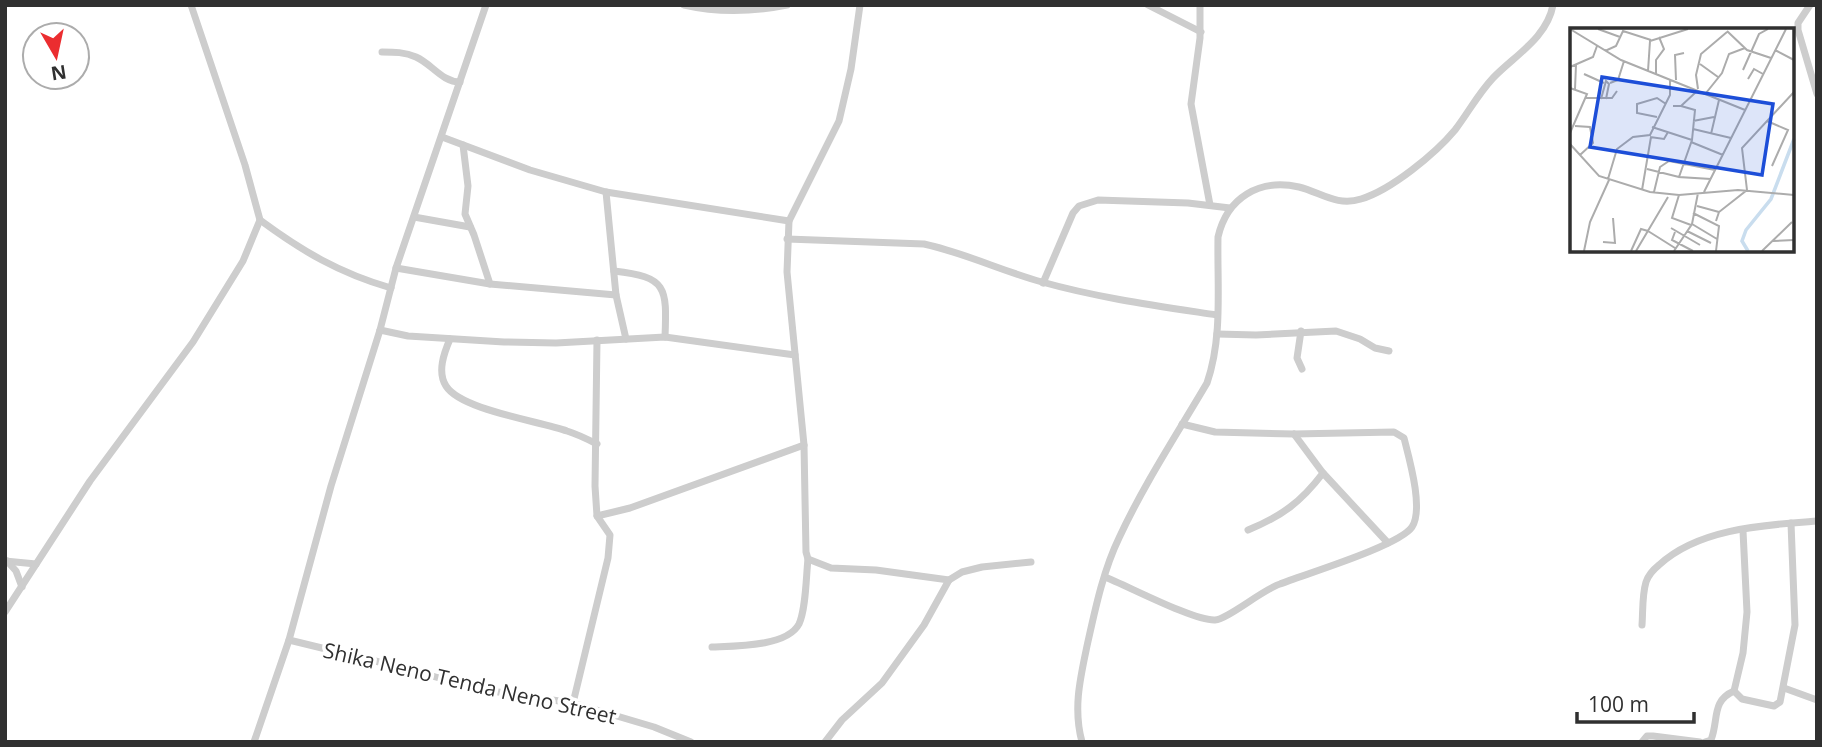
<svg xmlns="http://www.w3.org/2000/svg" width="1822" height="747" viewBox="0 0 1822 747" font-family="'Open Sans',sans-serif">
  <rect width="100%" height="100%" fill="#fff"/>
  <g fill="none" stroke-linecap="round" stroke-linejoin="round">
    <!-- street -->
    <g stroke="#cdcdcd" stroke-width="7">
      <path d="M684,5C719,13 752,12 787,5"/>
      <path d="M860,5L851,69L839,121L789,221L787,272L804,445L806,552L808,559L831,568L876,570L949,580"/>
      <path d="M1148,5L1201,32"/>
      <path d="M1200,5V38L1191,104L1210,205"/>
      <path d="M1810,5L1798,23V30L1817,94"/>
      <path d="M382,52C394,52 405,52 416,57C432,64 442,82 460,82"/>
      <path d="M442,137L530,170L606,192L789,221"/>
      <path d="M463,145L468,186L465,214L474,235L490,284"/>
      <path d="M606,192L616,295L626,339"/>
      <path d="M414,217L470,227"/>
      <path d="M260,220C302,251 339,273 391,288"/>
      <path d="M787,239L924,244C965,253 1002,271 1042,282C1099,298 1158,306 1217,315"/>
      <path d="M396,268L490,284L616,295"/>
      <path d="M614,271C667,277 667,287 665,337"/>
      <path d="M1043,283L1073,213L1079,206L1098,200L1188,203L1230,208"/>
      <path d="M380,330L408,336L504,342L556,343L665,337L795,355"/>
      <path d="M1301,331L1297,358L1302,369"/>
      <path d="M1217,334L1256,335L1336,331L1360,339L1375,348L1389,351"/>
      <path d="M450,339C444,353 437,372 446,386C461,410 539,421 567,431C577,434 587,439 597,444"/>
      <path d="M1294,434L1323,473L1388,543"/>
      <path d="M597,516L630,508L804,445"/>
      <path d="M1248,530C1282,516 1301,502 1323,473"/>
      <path d="M1743,531L1747,612L1743,653L1734,691L1742,699L1774,706L1780,702L1795,625L1791,523"/>
      <path d="M5,561L36,564"/>
      <path d="M7,561L16,571L22,587"/>
      <path d="M1105,577C1128,586 1194,621 1215,620C1228,619 1262,590 1280,584C1305,574 1399,546 1412,527C1424,509 1409,458 1404,438L1394,432L1294,434L1215,432L1182,424"/>
      <path d="M5,612L90,481L193,342L243,261L260,220L245,165L191,5"/>
      <path d="M1642,625C1643,612 1642,595 1646,582C1648,576 1654,569 1659,565C1699,528 1765,525 1817,521"/>
      <path d="M289,640L404,668L478,689L573,703L654,727L691,742"/>
      <path d="M712,647C734,646 787,647 799,624C806,609 806,577 808,559"/>
      <path d="M1784,688L1817,700"/>
      <path d="M573,703L608,558L610,535L597,516L595,486L597,340"/>
      <path d="M254,742L289,640L331,486L380,330L396,268L486,5"/>
      <path d="M825,742L842,720L882,683L924,625L949,580L962,572L982,567L1031,562"/>
      <path d="M1082,742C1073,709 1080,679 1087,646C1095,610 1103,571 1119,538C1144,484 1177,434 1207,383C1223,337 1217,285 1218,237C1227,198 1259,178 1299,187C1320,192 1337,207 1361,199C1391,190 1435,154 1455,130C1468,113 1478,94 1493,78C1514,56 1547,38 1553,5"/>
      <path d="M1642,742L1647,736H1653L1700,742"/>
      <path d="M1705,742L1711,740C1719,720 1711,701 1734,691"/>
    </g>
  </g>
  <g text-anchor="middle" dominant-baseline="central" stroke-width="7" stroke-linejoin="round" paint-order="stroke">
    <!-- street labels -->
    <g font-size="21" fill="#303030" stroke="#fff">
      <text transform="translate(470 683) rotate(13)">Shika Neno Tenda Neno Street</text>
    </g>
  </g>
  <!-- overview -->
  <g transform="translate(1570 28)">
    <rect width="224" height="224" fill="#fff"/>
    <path fill="none" stroke="#c9ddee" stroke-width="3.5" d="M178,223L172,213L176,202L201,171L224,111"/>
    <path fill="none" stroke="#acacac" stroke-width="2" d="M0,1L51,32L175,82M28,1L50,9M157,3L177,22L201,30M205,22L224,32M35,23L46,18L53,3L81,12M130,36L148,49M0,39L23,29L27,18M173,42L189,6L198,1M78,43L80,13L118,1M14,46L34,55M86,46V32L94,21L89,9M178,51L184,41L193,46M106,52L105,27L114,25M40,55L48,52L54,33M0,60L17,66L0,105M5,61L6,37M128,61L126,47L131,26L157,4M15,70H42L47,63M31,71L36,53L39,56L36,71M103,78H111L126,64L136,65L152,45L159,26L175,20M111,78L125,82L122,112L109,149L141,151M87,89L67,85V76L87,70L96,76M123,93L144,89M197,93L218,102L202,138M5,98L20,99L23,115L10,127M82,99L122,112M123,101L161,110M141,106L149,72M80,109L94,111L98,104M121,114L153,127M0,116L29,148L80,164L109,167L168,162L224,167M77,141L109,149M38,151L47,121L63,109L80,107L100,67V51M72,162L81,109M84,164L90,139L99,133L145,142M134,164L216,1M109,167L102,190L121,197M127,178L149,184M123,185L149,198L146,223M146,193L149,184L177,162L172,120L224,64M122,196L147,211M101,200L130,217M78,203L105,220M117,203L141,215M105,204L102,212L123,223M203,213L224,212M33,214L45,215L43,190M14,223L20,194L39,152M61,223L71,201L78,203M66,223L98,169M104,223L122,196L128,165M192,223L222,194"/>
    <path fill="#1d4ed8" fill-opacity="0.15" stroke="#1d4ed8" stroke-width="3.5" d="M32,49L203,76L192,147L20,119Z"/>
    <rect width="224" height="224" fill="none" stroke="#303030" stroke-width="3.5"/>
  </g>
  <!-- border -->
  <rect width="1822" height="747" fill="none" stroke="#303030" stroke-width="14"/>
  <!-- north arrow -->
  <g transform="translate(56 56) rotate(171)"><circle r="33" fill="#ffffff" stroke="#acacac" stroke-width="2"/>
  <path d="M0-5L12 26L0 18L-12 26Z" fill="#eb2d30"/>
  <text y="-10" font-size="19" font-weight="bold" text-anchor="middle" fill="#303030">N</text>
  </g>
  <!-- scale -->
  <path d="M1577 712v10h117v-10" fill="none" stroke="#303030" stroke-width="3.5"/>
  <text x="1588" y="712" font-size="21" fill="#303030" stroke="#ffffff" stroke-width="5" paint-order="stroke">100 m</text>
</svg>
